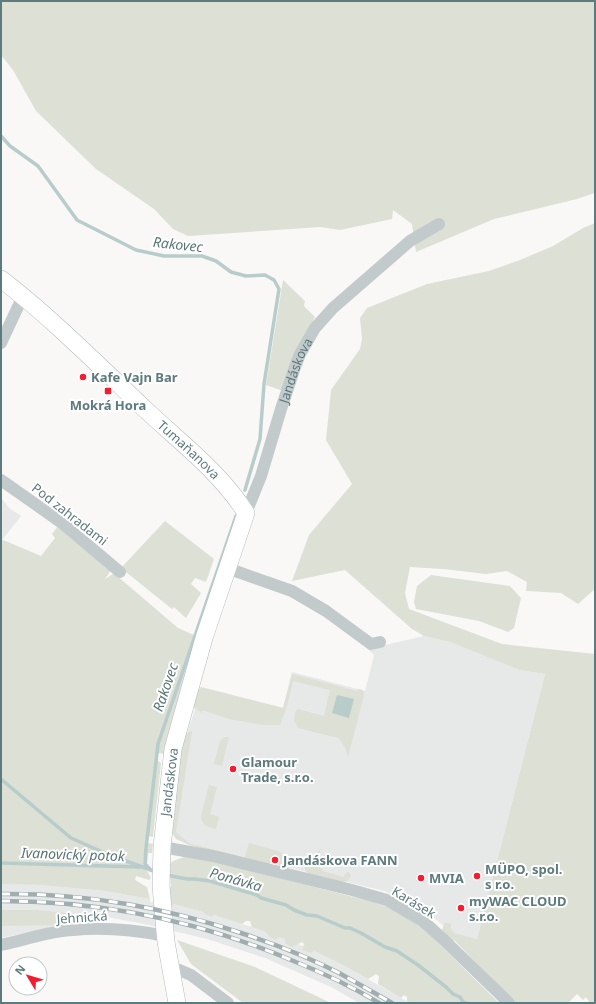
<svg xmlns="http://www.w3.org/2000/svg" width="596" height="1004" viewBox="0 0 596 1004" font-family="'Noto Sans',sans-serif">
  <rect width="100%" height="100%" fill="#f9f8f7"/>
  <!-- built -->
  <g fill="#e7e8e8">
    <path d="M1,490L2,499L9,508L21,516L2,540Z"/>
    <path d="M424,636L450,642L519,670L545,674L477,939L452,933L427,912L406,900L384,891L189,843L173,830L184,743L202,688L283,708L292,672L365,691L374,655L368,649Z"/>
    <path d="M1,884L39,885L105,891L150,899V902L171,907L173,904L214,915L274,934L310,949L343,965L410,1003H359L331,987L265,958L207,939L144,924L102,916L38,910H1Z"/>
    <path d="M8,925H61L1,938V926Z"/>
  </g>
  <!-- green -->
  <g fill="#dce0d5">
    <path d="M1,1H595V193L577,199L494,219L416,252L412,224L393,210L392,219L340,230L321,227L188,236L173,229L154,209L96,169L36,111L13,70L1,55Z"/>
    <path d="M595,223V589L578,604L561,593L526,591L527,582L507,571L486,574L443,569L410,567L405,593L409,609L502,644L595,654V1003H590L586,997L583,1000L577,994L568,1003H516L454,940L453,941L442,930L444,924L446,923L451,924V929L454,933L477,939L545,674L519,670L450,642L424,636L412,629L345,570L292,581L309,535L352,484L326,440L331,390L360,349L362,339L360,318L367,308L427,284L489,271L520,260L553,246L583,228Z"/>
    <path d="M283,280L305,301L304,306L315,317L294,360L283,391L266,385Z"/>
    <path d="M165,521L214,559L206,582L195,578L191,584L201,593L186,618L174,607L172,609L121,568Z"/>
    <path d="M58,526L111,570L105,579L113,574L116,575L178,628L196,636L166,741L164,754L160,753L155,755V759L161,763L153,837L149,836L147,839L148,843L153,844L152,853H148L147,866L140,865L141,868L147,871L151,878L149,880L136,876L135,880L147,887L150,899L105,891L39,885L1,884V539L41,556L55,538L52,534Z"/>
    <path d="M431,575L510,586L521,598L514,628L508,632L479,621L416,609L414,602L417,586Z"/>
    <path d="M292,674L357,691L358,689L363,690L364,695L348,757C346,749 344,744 338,738L298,728L294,721L295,712L298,709L324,716L330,690L293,681L287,706L280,725H263L229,719L205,711H202V713L193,707V696L201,687L283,708Z"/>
    <path d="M192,731L176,832L189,843L245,857L249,843L278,851L292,860V864L289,868L279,866L277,863L279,858L273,857L269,865L189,845L176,839L171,831L182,738L187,733Z"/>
    <path d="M224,737H229L222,766L214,764L220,741Z"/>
    <path d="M209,785L217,787L210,814L219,817L216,829C208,827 201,825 201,816Z"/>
    <path d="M321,848L316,867L323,869L322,871L344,877L345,874L349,872L351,876L347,881L339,883L307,873L305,870L306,865Z"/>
    <path d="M184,857L208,860L377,903L392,909L422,927L499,1003H410L407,1001V997L404,995L401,998L378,984L379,976L376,974L368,979L343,965L314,951L311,953L302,950L304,944L302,942L292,947L285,943V939L279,937L275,940L269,936L266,932L252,927L250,921H246L242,924L214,915L212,917L205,914L203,912L173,904L172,907H169L168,888L171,887L170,870L171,865H169L173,861Z"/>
    <path d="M1,910H38L102,916L61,925L1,926Z"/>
    <path d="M177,940L255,967L331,1003H243L191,964Z"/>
  </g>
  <!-- water -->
  <path fill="#b8cccb" d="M337,695L354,699L349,718L332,713Z"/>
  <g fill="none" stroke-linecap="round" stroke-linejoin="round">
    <!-- stream -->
    <g stroke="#b8cccb" stroke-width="3.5">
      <path d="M1,136L10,146L38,166L77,220L136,250L164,256H202L216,261L231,272L246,276L265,275L274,280L279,289L264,384L260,439L245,490"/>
      <path d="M1,779L71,838L107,854L156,872"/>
      <path d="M1,863L140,867"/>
      <path d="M150,869L145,864L146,848L158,744L236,516"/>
      <path d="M166,875L187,879H195L210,881L240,890L257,895L261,898L286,905L294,910L307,915L317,916L345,928H350L361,933L385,947L397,951L418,965L446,987L453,994L460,997L463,1002L466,1003"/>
    </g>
    <!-- secondary casing -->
    <g stroke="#b1bdbe" stroke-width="18">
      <g id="secondary">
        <path id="s2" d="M1,279C53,319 99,366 147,411C181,443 220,472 246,513L204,638L173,749L162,847L161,886L166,942L177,1003"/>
      </g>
    </g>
    <!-- street -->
    <g stroke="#c2cacb" stroke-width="12">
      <path d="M1,343L23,296"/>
      <path d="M1,480L62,523L120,572"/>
      <path id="s1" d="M246,513L261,476L281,409L295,367L300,354L315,328L333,308L410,241L439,224"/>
      <path d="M227,568L292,591L326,611L371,644L380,642"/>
      <path d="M162,847L213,856L352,890L387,900L423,921L444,940L509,1003"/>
      <path d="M1,945C25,940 49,931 73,930C104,927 135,930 165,936"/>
      <path d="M170,966L191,975L228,1003"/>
    </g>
    <!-- secondary -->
    <use href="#secondary" stroke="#fff" stroke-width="17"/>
    <!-- rail casing -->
    <g stroke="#a0aeb0" stroke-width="4.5">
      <g id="rail">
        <path d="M1,894C83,893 164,907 241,933C275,944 308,957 339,973C357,983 375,993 392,1003"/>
        <path d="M1,901C101,901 199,921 291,960C321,972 351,986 379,1003"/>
      </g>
    </g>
    <!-- rail -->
    <use href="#rail" stroke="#fff" stroke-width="3" stroke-dasharray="9" stroke-linecap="butt"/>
  </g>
  <!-- markers -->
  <g fill="#f31d32" stroke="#fff" stroke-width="1.5">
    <circle cx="83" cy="377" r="4"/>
    <rect x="104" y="387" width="8" height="8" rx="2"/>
    <circle cx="233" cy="769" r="4"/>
    <circle cx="275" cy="860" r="4"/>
    <circle cx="477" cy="876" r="4"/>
    <circle cx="421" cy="878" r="4"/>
    <circle cx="461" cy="908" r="4"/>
  </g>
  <g text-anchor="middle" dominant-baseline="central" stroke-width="4" stroke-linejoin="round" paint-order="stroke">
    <!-- street labels -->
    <g font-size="13" fill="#5d7a7e" stroke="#fff">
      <text stroke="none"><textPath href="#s1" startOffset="151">Jandáskova</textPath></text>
      <text stroke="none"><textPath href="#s2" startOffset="254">Tumaňanova</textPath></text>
      <text transform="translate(70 514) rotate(38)">Pod zahradami</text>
      <text transform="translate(169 782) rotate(-83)">Jandáskova</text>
      <text transform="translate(414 902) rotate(31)">Karásek</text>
      <text transform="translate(82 917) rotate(-4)">Jehnická</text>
    </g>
    <!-- poi labels -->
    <g font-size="13" font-weight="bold" fill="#5d7a7e" stroke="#fff" text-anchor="start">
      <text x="91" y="377">Kafe Vajn Bar</text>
      <text x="108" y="405" text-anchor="middle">Mokrá Hora</text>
      <text x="241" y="762">Glamour<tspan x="241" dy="15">Trade, s.r.o.</tspan></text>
      <text x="283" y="860">Jandáskova FANN</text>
      <text x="485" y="869">MÜPO, spol.<tspan x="485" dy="15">s r.o.</tspan></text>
      <text x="429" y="878">MVIA</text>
      <text x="469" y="901">myWAC CLOUD<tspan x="469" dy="15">s.r.o.</tspan></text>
    </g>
    <!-- water labels -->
    <g font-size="14" font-style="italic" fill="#587675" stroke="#fff">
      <text transform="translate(178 244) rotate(6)">Rakovec</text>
      <text transform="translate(165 687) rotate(-71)">Rakovec</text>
      <text transform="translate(73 854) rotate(2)">Ivanovický potok</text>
      <text transform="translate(236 879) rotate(16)">Ponávka</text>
    </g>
  </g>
  <!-- border -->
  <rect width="596" height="1004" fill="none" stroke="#5d7a7e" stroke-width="4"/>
  <!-- north arrow -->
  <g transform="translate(28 976) rotate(308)"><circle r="19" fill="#ffffff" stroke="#becacb"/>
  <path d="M0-3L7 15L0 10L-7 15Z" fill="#f31d32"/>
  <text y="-6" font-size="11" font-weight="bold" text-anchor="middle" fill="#5d7a7e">N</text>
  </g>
</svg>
